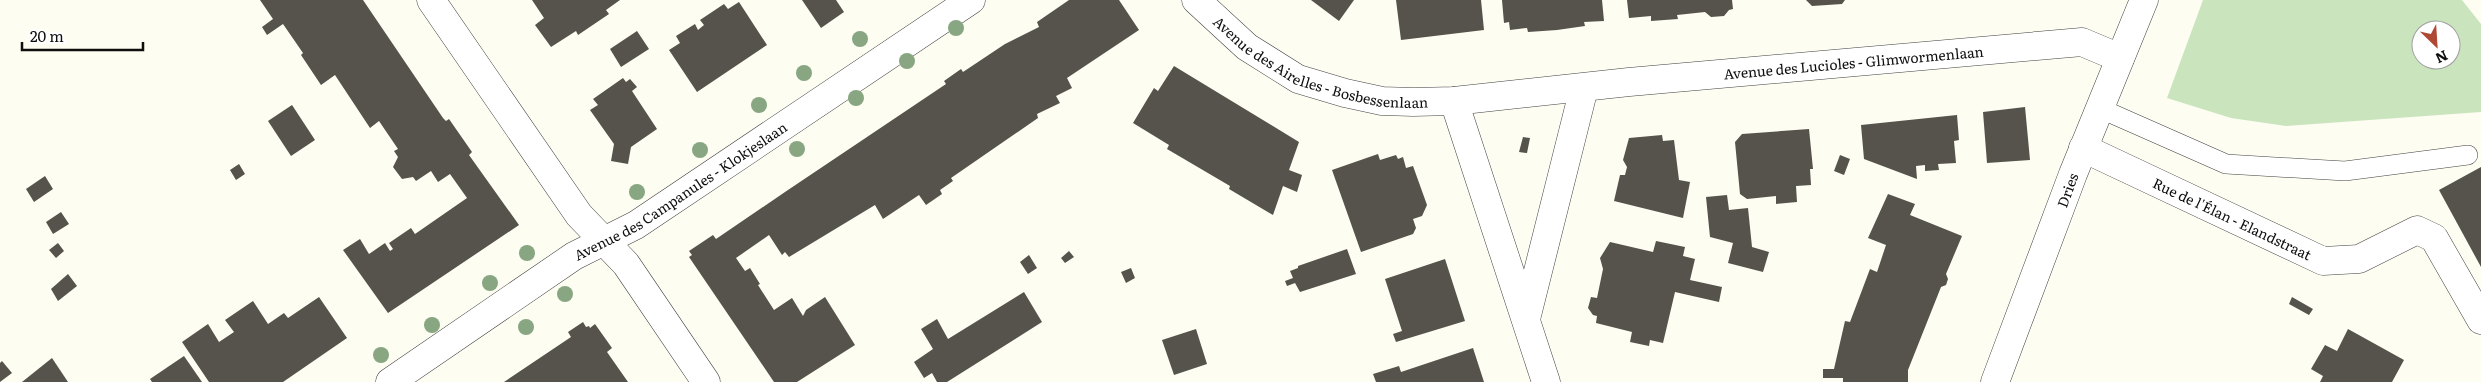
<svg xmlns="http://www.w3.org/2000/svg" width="2481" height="382" viewBox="0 0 2481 382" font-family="Literata,serif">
  <rect width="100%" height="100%" fill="#fdfdf1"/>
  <!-- green -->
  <path fill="#cae5be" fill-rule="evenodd" d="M2203,0H2462L2481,24V112L2286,126L2231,118L2167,98ZM2421,30H2451V60H2421Z"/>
  <!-- building -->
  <g fill="#56524c">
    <path d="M260,0H363L443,118L446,121L449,119L472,152L469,155L519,225L388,313L343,250L360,239L369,254L385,243L390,251L393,249L389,243L411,228L415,234L467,198L450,174L438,182L431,171L416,181L413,177L402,179L393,167L398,157L394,151L398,149L379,121L370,128L335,75L321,85L301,55L303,53L283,24L267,35L262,27L273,19Z"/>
    <path d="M532,0H620L606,10L609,14L578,35L576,31L551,47L535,25L544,18Z"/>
    <path d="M802,0H836L844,12L821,28Z"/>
    <path d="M1069,0H1119L1139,30L1067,78L1072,88L1056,96L1060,103L1037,114L1038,118L951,178L953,181L940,190L942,194L926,205L919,195L883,219L875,205L789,257L785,252L782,255L769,235L736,258L745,271L750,268L760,284L758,285L774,310L792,298L803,316L806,310L825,297L855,345L797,382H774L689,257L692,255L689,251L713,235L716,239L785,192L946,84L944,81L961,69L963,72L1005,44L1039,27L1037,22Z"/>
    <path d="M1311,0H1354L1339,21Z"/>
    <path d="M1396,0H1481L1484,30L1401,40Z"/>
    <path d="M1502,0H1602L1604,21L1584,22L1585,26L1557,30L1528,32L1527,28L1510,30L1509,22L1504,23Z"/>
    <path d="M1627,0H1732L1733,9L1729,10L1724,16L1711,17L1705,12L1677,15L1678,19L1651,21V16L1629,18Z"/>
    <path d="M1806,0H1845L1842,4L1812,6Z"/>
    <path d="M739,2L767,45L697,92L669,50L680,43L676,36L695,24L698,30L704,25L700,20L724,4L728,9Z"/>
    <path d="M637,31L649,49L621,67L610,49Z"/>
    <path d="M1174,66L1299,142L1289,170L1302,175L1297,192L1283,186L1273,215L1229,189L1230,186L1167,149L1169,145L1133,123L1154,88L1158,91Z"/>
    <path d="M623,78L626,82L630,79L637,87L632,91L657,129L631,147L628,164L611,161L614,144L590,110L598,105L593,99Z"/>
    <path d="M292,105L315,140L291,156L268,121Z"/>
    <path d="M2025,107L2030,160L1987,163L1983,112Z"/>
    <path d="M1957,115L1959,140L1954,141L1956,163L1938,164L1939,170L1925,171V165L1916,166L1917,179L1864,159L1861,125Z"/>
    <path d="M1809,129L1813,169H1810L1811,185L1796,186L1797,202L1776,204V196L1747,199L1740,194L1735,142L1742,134Z"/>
    <path d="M1662,135L1663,141L1674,140L1679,180L1690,182L1683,218L1614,201L1620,175H1625L1627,167L1623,160L1629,138Z"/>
    <path d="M1523,137L1530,138L1527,153L1519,152Z"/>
    <path d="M1378,154L1380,160L1396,155L1398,159L1403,157L1406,168L1413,166L1427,205L1422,216L1413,219L1416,228L1413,234L1361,252L1332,170Z"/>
    <path d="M1840,155L1850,159L1844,175L1834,171Z"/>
    <path d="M239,164L245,174L236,180L230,170Z"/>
    <path d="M2481,167V267L2439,190Z"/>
    <path d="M45,176L53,189L34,202L26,189Z"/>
    <path d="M1888,194L1915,204L1910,215L1962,236L1946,274L1948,279L1946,285L1941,287L1908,370V382H1843V378H1823V369H1834L1845,321L1850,322L1870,269L1877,272L1886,245L1868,238Z"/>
    <path d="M1727,195L1729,210L1748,208L1752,247L1769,252L1763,272L1728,263L1733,243L1710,237L1706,197Z"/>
    <path d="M61,212L69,224L53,234L46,222Z"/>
    <path d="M1656,241L1685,247L1683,256L1695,259L1690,280L1722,287L1719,302L1675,292L1663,343L1650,340L1649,346L1630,342L1632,332L1596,323L1597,316L1593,315L1588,308L1591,297L1597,298L1603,269L1600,258L1610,242L1653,252Z"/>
    <path d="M58,243L64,251L56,258L49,250Z"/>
    <path d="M1347,249L1356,274L1300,292L1295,283L1287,286L1285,281L1293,278L1290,271L1298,268V266Z"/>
    <path d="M1069,251L1074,257L1065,263L1061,258Z"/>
    <path d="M1029,255L1037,268L1028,274L1020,262Z"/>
    <path d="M1445,259L1465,321L1396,342L1393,334L1402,331L1385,279Z"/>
    <path d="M1131,268L1135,278L1126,283L1121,272Z"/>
    <path d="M68,274L77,286L58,301L51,289Z"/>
    <path d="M1024,292L1042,322L947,382H937L932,373L924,378L914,362L933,349L921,329L937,319L948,339Z"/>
    <path d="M319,297L347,338L283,382H209L182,342L208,324L219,342L234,332L225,320L253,301L268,324L284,313L288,318Z"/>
    <path d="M2292,297L2313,309L2309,315L2289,304Z"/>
    <path d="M583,322L586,327L589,326L590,328L595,324L612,348L607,352L628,382H504L571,337L568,332Z"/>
    <path d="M1196,329L1207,364L1174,375L1162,340Z"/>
    <path d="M2348,329L2404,360L2392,382H2320L2323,376L2311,369L2325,345L2337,351Z"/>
    <path d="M1473,348L1484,382H1376L1373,374L1399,366L1401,372Z"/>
    <path d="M184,356L202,382H152L150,379Z"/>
    <path d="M52,358L68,382H22Z"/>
    <path d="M2,361L12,373L0,382V363Z"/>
  </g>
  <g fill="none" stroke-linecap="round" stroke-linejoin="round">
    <!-- service casing -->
    <g stroke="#414141" stroke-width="20">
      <path id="service" d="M2099,108L2226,164L2345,171L2468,155"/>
    </g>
    <!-- minor casing -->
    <g stroke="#414141" stroke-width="29">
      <g id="minor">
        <path d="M431,0L579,215L626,264L706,382"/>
        <path id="s1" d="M1196,0L1247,47L1298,79L1345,93L1382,101L1413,102L1454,101L1629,82L2082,42L2120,58"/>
        <path d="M1454,101L1546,382"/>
        <path id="s2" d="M2083,148L2323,261L2359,259L2417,230L2434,238L2481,320"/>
        <path d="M1526,319L1584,88"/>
        <path id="s3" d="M390,382L574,256L636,225L971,0"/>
      </g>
    </g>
    <!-- tertiary casing -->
    <g stroke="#414141" stroke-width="29">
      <g id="tertiary">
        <path id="s4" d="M1995,382L2073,174L2144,0"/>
      </g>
    </g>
    <!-- service -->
    <use href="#service" stroke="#fff" stroke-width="19"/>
    <!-- minor -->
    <use href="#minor" stroke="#fff" stroke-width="28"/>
    <!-- tertiary -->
    <use href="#tertiary" stroke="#fff" stroke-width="28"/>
  </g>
  <!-- trees -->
  <g fill="#87a681">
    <circle cx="956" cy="28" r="8"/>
    <circle cx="860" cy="39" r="8"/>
    <circle cx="907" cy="61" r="8"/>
    <circle cx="804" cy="73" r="8"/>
    <circle cx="856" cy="98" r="8"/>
    <circle cx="759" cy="105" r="8"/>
    <circle cx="797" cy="149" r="8"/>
    <circle cx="700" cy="150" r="8"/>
    <circle cx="637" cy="192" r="8"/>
    <circle cx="527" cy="253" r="8"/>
    <circle cx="490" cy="283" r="8"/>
    <circle cx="565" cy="294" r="8"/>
    <circle cx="432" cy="325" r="8"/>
    <circle cx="526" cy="327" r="8"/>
    <circle cx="381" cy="355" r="8"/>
  </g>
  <g text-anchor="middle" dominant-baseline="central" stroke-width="5" stroke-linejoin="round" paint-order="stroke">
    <!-- street labels -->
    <g font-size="14" fill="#0e0e0e" stroke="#fff">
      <text stroke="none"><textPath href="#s1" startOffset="145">Avenue des Airelles - Bosbessenlaan</textPath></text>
      <text stroke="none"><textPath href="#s1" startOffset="690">Avenue des Lucioles - Glimwormenlaan</textPath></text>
      <text stroke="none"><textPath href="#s3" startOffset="348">Avenue des Campanules - Klokjeslaan</textPath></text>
      <text stroke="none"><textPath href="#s4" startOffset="205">Dries</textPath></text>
      <text stroke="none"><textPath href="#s2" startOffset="165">Rue de l'Élan - Elandstraat</textPath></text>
    </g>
  </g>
  <!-- north arrow -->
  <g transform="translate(2436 45) rotate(155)"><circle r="24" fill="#ffffff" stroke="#9f9f9f"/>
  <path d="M0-4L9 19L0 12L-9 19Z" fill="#af4835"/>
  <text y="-8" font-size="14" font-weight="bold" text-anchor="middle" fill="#0e0e0e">N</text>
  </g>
  <!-- scale -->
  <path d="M22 42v8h121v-8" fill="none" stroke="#0e0e0e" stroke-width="2.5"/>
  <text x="30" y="42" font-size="15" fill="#0e0e0e" stroke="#ffffff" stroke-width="4" paint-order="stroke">20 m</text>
</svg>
